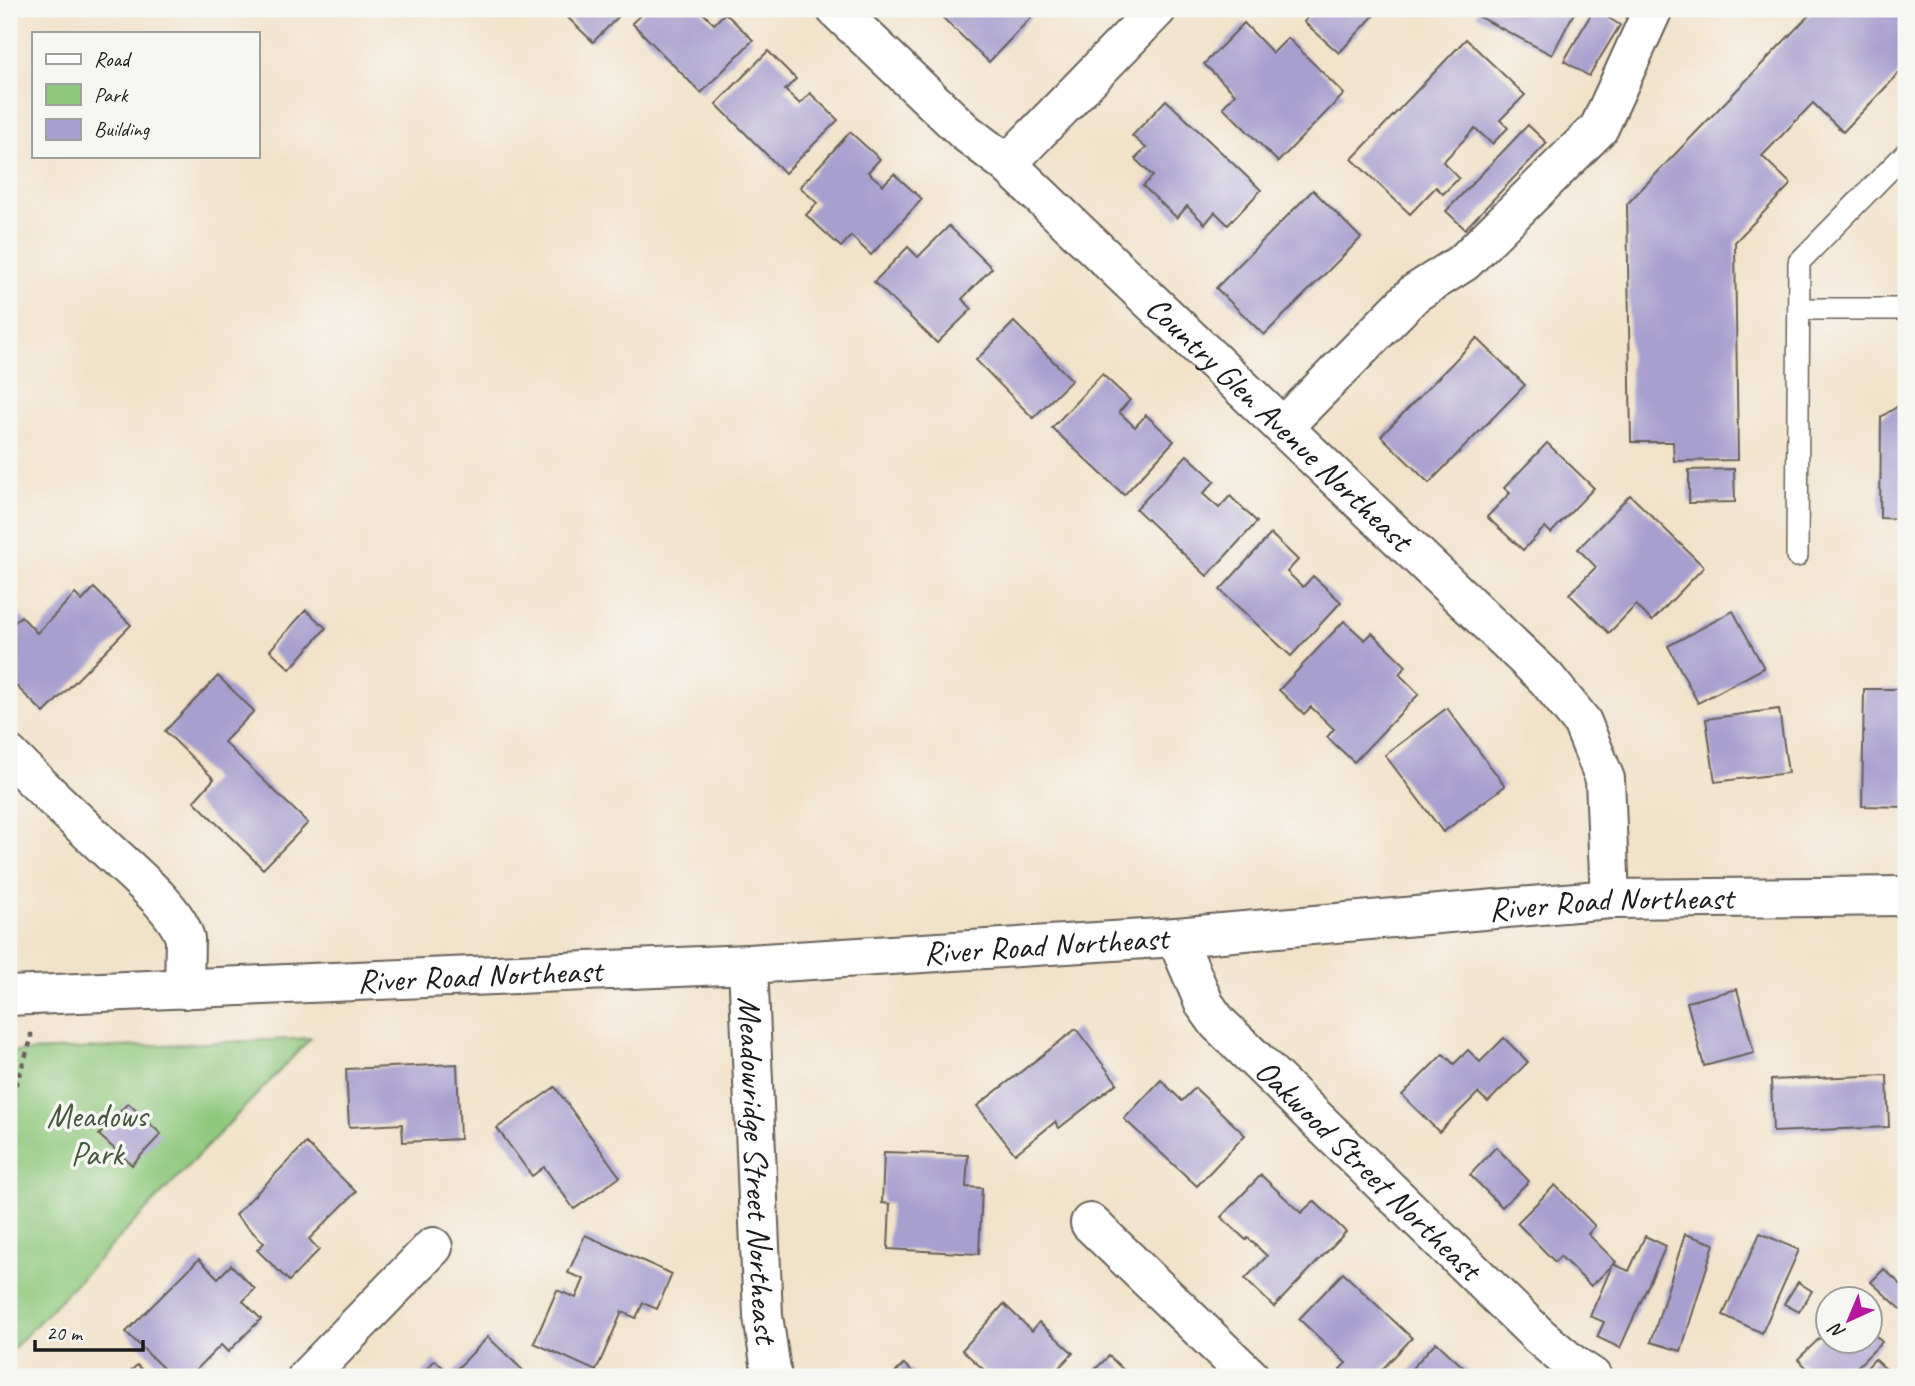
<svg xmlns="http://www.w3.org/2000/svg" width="1915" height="1386" viewBox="0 0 1915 1386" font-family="Caveat,sans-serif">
  <rect width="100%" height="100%" fill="#f6f6f2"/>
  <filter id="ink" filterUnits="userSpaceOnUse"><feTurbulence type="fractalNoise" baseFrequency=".0143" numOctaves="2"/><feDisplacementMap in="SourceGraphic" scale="14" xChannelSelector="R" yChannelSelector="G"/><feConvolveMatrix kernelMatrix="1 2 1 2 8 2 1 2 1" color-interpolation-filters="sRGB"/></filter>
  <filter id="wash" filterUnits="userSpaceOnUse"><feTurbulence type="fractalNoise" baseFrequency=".00686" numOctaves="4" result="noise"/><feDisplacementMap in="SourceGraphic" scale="28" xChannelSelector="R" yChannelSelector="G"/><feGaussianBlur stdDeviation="1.57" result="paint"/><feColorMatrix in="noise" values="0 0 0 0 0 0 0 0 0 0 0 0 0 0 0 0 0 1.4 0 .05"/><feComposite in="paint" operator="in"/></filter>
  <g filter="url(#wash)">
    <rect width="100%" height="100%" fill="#f2e2c9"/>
    <!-- green -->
    <path fill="#8ec77b" stroke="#55724c" stroke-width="2" d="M311,1038L9,1353V1052Z"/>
    <g id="blocks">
      <!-- building -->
      <g fill="#a79fce">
        <path d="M559,9H626L593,42Z"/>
        <path d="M647,9H699L714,24L725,13L753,40L701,93L632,23Z"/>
        <path d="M951,9H1039L989,62L943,18Z"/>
        <path d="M1308,9H1380L1339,53L1304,22L1312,13Z"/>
        <path d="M1479,9H1576L1552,55L1476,15Z"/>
        <path d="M1594,9L1620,25L1589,76L1564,61Z"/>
        <path d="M1815,9H1906V66L1843,132L1813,103L1762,156L1791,184L1735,242L1738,460L1674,461L1673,442H1631L1627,204Z"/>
        <path d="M1244,23L1273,53L1288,38L1344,94L1278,162L1223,107L1235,94L1204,64Z"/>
        <path d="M1466,39L1525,95L1500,120L1508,128L1492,144L1475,128L1443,162L1459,178L1443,194L1436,187L1410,214L1352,159Z"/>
        <path d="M768,51L796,79L785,90L800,104L810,93L838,120L785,173L716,104Z"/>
        <path d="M1166,100L1261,190L1228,225L1215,212L1205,224L1187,206L1177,218L1143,186L1153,176L1135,159L1146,148L1132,136Z"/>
        <path d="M1528,125L1547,143L1465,229L1446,211Z"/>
        <path d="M850,132L880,159L868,172L883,185L894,174L922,199L871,255L851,236L841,247L806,215L817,203L800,187Z"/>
        <path d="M1313,190L1361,238L1264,335L1216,288Z"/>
        <path d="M949,226L992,268L962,299L972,309L937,343L874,282L908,247L918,257Z"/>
        <path d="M1014,322L1072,380L1033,418L976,360Z"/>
        <path d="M1477,338L1525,385L1429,483L1381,436Z"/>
        <path d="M1102,374L1130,400L1119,412L1135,427L1146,415L1174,441L1124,495L1052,428Z"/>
        <path d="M1906,401V519L1880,518L1881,417Z"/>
        <path d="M1547,443L1594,488L1551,533L1545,527L1523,550L1487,517L1510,493L1504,488Z"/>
        <path d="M1187,455L1215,481L1203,494L1219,508L1230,496L1257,522L1207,576L1136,509Z"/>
        <path d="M1734,469L1735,502L1689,503V470Z"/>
        <path d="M1630,495L1704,567L1652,621L1636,605L1609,633L1569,594L1596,567L1578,549Z"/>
        <path d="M1271,534L1298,560L1287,572L1303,587L1313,576L1341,602L1291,656L1220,590Z"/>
        <path d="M94,588L131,625L44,713L9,679V628L21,616L37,633L75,594L82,601Z"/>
        <path d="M306,610L326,628L290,669L270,650Z"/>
        <path d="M1733,611L1764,668L1698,703L1668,646Z"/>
        <path d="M1344,621L1365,640L1372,633L1406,666L1399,674L1419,694L1354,762L1327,737L1334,729L1311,707L1304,714L1279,690Z"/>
        <path d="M218,676L254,711L224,742L308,823L263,869L194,801L214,779L165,731Z"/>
        <path d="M1864,689H1906V807L1862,806Z"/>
        <path d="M1447,708L1505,786L1443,832L1385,755Z"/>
        <path d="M1779,709L1788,773L1715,782L1706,719Z"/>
        <path d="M1737,989L1754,1053L1704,1066L1687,1002Z"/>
        <path d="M1076,1029L1117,1083L1059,1128L1055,1122L1015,1154L977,1106Z"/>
        <path d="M1504,1038L1528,1062L1488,1102L1478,1093L1439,1132L1402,1095L1443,1054L1454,1064L1468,1050L1480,1062Z"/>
        <path d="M457,1064L460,1139L403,1142L402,1124L349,1127L346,1069Z"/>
        <path d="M1887,1075L1889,1127L1773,1132L1771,1080Z"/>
        <path d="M1161,1080L1182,1101L1195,1088L1245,1135L1197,1186L1124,1119Z"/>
        <path d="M555,1087L620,1177L574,1209L544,1167L532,1176L497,1128Z"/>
        <path d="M128,1103L161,1134L132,1165L99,1135Z"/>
        <path d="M306,1143L356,1192L309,1239L319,1250L289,1281L257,1250L264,1243L235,1215Z"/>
        <path d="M1496,1147L1529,1181L1502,1207L1470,1175Z"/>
        <path d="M884,1152L968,1155L966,1187L982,1188L979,1254L888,1249L890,1204L882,1203Z"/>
        <path d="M1261,1175L1301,1213L1314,1201L1346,1232L1274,1307L1245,1279L1267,1256L1248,1238L1246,1240L1221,1217Z"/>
        <path d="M1555,1185L1595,1226L1588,1234L1616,1262L1591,1286L1560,1256L1555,1262L1517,1223Z"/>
        <path d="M1760,1233L1799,1250L1762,1333L1723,1315Z"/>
        <path d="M1685,1234L1714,1244L1681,1351L1651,1342Z"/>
        <path d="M585,1235L672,1274L657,1309L643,1303L636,1318L622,1312L596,1371L534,1343L557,1290L576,1298L584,1279L568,1273Z"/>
        <path d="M1645,1236L1666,1246L1620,1348L1597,1337L1604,1322L1590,1316L1613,1264L1629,1271Z"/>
        <path d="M199,1259L218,1278L231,1265L255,1289L243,1301L261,1319L228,1352L221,1345L189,1377H172L126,1332Z"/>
        <path d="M1884,1269L1906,1289V1306L1902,1310L1871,1282Z"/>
        <path d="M1343,1273L1412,1338L1375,1377H1348L1340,1369L1346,1363L1299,1319Z"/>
        <path d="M1798,1282L1812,1291L1799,1312L1784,1304Z"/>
        <path d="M1004,1304L1032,1331L1039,1322L1073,1353L1050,1377H992L962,1350Z"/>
        <path d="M1828,1330V1340H1870V1330L1882,1342L1847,1377H1816L1798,1359Z"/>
        <path d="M488,1337L530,1377H419L435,1360L451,1375Z"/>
        <path d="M1436,1342L1474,1377H1404Z"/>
        <path d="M1109,1356L1131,1377H1087Z"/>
        <path d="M1875,1359L1891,1374L1888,1377H1858Z"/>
        <path d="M904,1364L918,1377H891Z"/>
        <path d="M137,1365L149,1377H125Z"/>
      </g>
    </g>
  </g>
  <g filter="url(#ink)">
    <use href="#blocks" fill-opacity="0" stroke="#676159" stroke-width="2"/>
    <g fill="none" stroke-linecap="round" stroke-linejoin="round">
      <!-- lane casing -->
      <g stroke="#676159" stroke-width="24">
        <g id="lane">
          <path d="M1799,309H1906"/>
          <path d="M1797,556L1799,262L1906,153"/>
        </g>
      </g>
      <!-- street casing -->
      <g stroke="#676159" stroke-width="42">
        <g id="street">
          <path id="s1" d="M836,9L965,132L1007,164L1546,678L1582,722L1605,779L1610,899"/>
          <path d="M1007,164L1157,9"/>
          <path d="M1283,427L1415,293L1464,262L1599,128L1653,9"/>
          <path d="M9,755C41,787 74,818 107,849C129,870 178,910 185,939L184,989"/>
          <path id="s2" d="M1176,937L1205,1005L1218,1023L1539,1336L1572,1364L1592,1377"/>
          <path id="s3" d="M748,964L763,1316L772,1377"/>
          <path d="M1090,1223L1250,1377"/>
          <path d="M307,1377L433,1247"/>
        </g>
      </g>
      <!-- primary casing -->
      <g stroke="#676159" stroke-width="42">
        <g id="primary">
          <path id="s4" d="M9,996L748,964L1176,937L1610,899L1906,896"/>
        </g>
      </g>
      <!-- path -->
      <path stroke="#676159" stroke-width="4.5" stroke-dasharray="5 5" stroke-linecap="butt" d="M9,1104L31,1040V1031"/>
      <!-- lane -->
      <use href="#lane" stroke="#fff" stroke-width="21"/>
      <!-- street -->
      <use href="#street" stroke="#fff" stroke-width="38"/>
      <!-- primary -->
      <use href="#primary" stroke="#fff" stroke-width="38"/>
    </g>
  </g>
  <g text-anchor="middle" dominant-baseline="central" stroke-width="7" stroke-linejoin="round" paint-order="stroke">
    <!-- street labels -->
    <g font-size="33" fill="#1c1c1c" stroke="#f6f6f2">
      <text stroke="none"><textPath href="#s1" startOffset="607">Country Glen Avenue Northeast</textPath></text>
      <text stroke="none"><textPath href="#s4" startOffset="1605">River Road Northeast</textPath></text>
      <text stroke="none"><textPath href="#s4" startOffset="1038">River Road Northeast</textPath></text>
      <text stroke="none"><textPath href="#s4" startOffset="471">River Road Northeast</textPath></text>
      <text stroke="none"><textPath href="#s2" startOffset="306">Oakwood Street Northeast</textPath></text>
      <text stroke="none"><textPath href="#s3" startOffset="206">Meadowridge Street Northeast</textPath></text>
    </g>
    <!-- park labels -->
    <g font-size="33" fill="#44583d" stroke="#f6f6f2">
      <text x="97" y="1116">Meadows<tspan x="97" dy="38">Park</tspan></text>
    </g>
  </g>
  <!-- margin -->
  <rect width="1915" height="1386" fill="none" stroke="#f6f6f2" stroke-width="35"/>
  <!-- legend -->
  <rect x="32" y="32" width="228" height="126" fill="#f6f6f2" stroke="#9f9f9c" stroke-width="2"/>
  <rect x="46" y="54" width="35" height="10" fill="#ffffff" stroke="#9f9f9c" stroke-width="2"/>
  <text x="94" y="66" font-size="21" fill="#1c1c1c">Road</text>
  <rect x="46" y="84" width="35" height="21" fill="#8ec77b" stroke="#9f9f9c" stroke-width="2"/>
  <text x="94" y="102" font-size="21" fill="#1c1c1c">Park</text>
  <rect x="46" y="119" width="35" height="21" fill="#a79fce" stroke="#9f9f9c" stroke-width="2"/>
  <text x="94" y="136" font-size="21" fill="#1c1c1c">Building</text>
  <!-- north arrow -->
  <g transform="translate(1849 1320) rotate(224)"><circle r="33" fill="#f6f6f2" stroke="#9f9f9c" stroke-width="2"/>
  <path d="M0-5L12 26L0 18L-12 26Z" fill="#b5179e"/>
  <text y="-10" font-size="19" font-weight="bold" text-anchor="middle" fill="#1c1c1c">N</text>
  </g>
  <!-- scale -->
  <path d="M35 1340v10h108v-10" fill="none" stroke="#1c1c1c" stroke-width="3.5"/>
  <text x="46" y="1340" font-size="21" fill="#1c1c1c" stroke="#f6f6f2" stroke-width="5" paint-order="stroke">20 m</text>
</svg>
